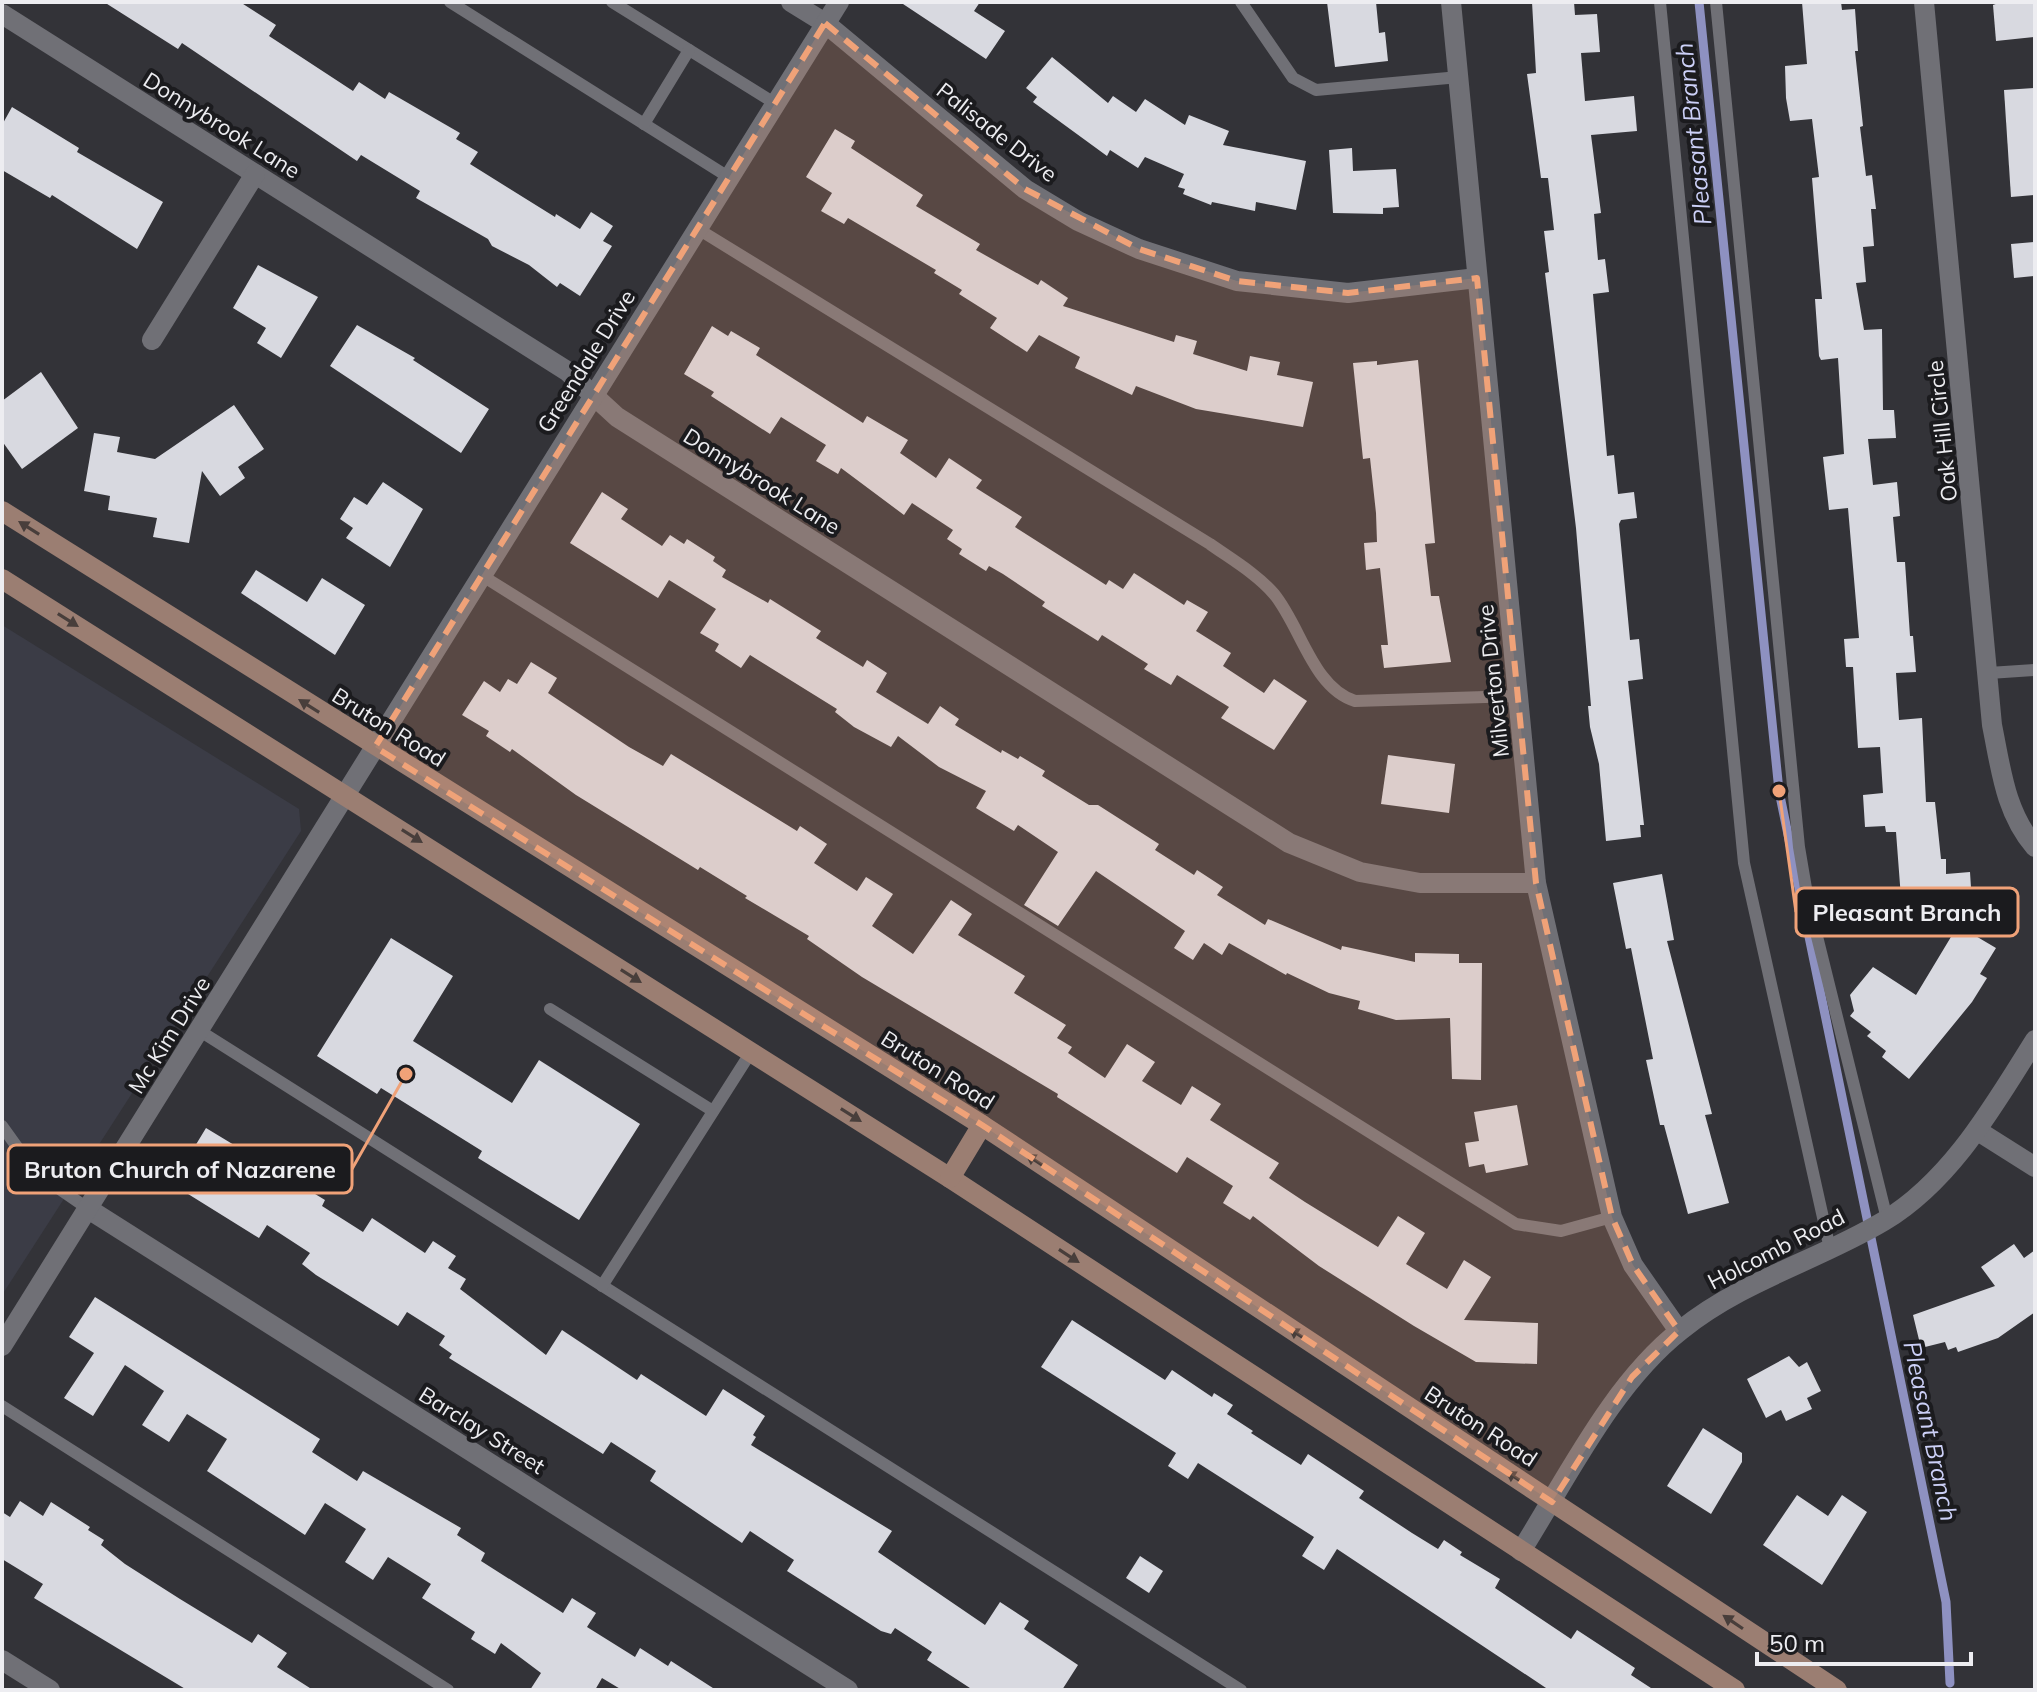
<svg xmlns="http://www.w3.org/2000/svg" width="2037" height="1692" viewBox="0 0 2037 1692" font-family="Mulish,sans-serif">
  <rect width="100%" height="100%" fill="#333338"/>
  <!-- built -->
  <path fill="#3b3c46" d="M2,625L299,809L301,831L2,1295Z"/>
  <g fill="none" stroke-linecap="round" stroke-linejoin="round">
    <!-- stream -->
    <path stroke="#8e91c1" stroke-width="9" d="M1699,2L1779,791L1946,1602L1950,1683"/>
  </g>
  <!-- building -->
  <g fill="#d8d9e0">
    <path d="M104,2H240L276,25L269,36L353,91L359,82L385,99L389,92L460,133L456,139L478,152L470,164L555,217L556,214L580,229L591,212L613,226L603,241L612,246L580,296L560,283L557,287L529,265L492,246L488,239L416,198L420,191L361,155L357,161L182,43L178,49Z"/>
    <path d="M900,2H980L974,11L1005,31L986,59Z"/>
    <path d="M1327,2H1376L1379,33L1385,32L1388,61L1335,67Z"/>
    <path d="M1532,2H1574L1575,15L1597,14L1600,52L1581,53L1585,101L1634,96L1637,131L1591,135L1601,213L1594,214L1598,260L1605,259L1609,292L1593,294L1607,456L1614,455L1618,494L1634,492L1637,518L1621,520L1619,524L1630,640L1639,639L1643,679L1628,681L1644,825H1640L1641,837L1606,841L1599,764L1590,727L1588,706H1591L1576,528L1545,273L1549,272L1544,231L1554,230L1548,178H1541L1527,74L1536,73Z"/>
    <path d="M1802,2H1841L1842,10L1855,9L1858,51H1855L1863,126L1860,127L1866,176L1872,175L1876,209H1871L1874,246L1863,247L1866,282L1856,283L1864,330L1882,329L1883,410H1894L1896,438L1868,439L1873,485L1897,482L1900,516L1893,517L1897,562H1905L1910,636H1913L1916,672L1896,673L1899,720L1922,718L1926,802H1935L1941,859H1946V874L1970,872L1974,935L1996,948L1980,974L1987,978L1972,1002L1909,1079L1882,1057L1886,1051L1867,1036L1871,1032L1850,1016L1854,1011L1850,995L1873,967L1916,995L1969,907L1939,909L1938,897L1901,898L1896,832H1886L1885,826L1865,827L1863,795L1883,793L1880,747L1858,748L1853,667H1846L1844,639L1859,638L1848,508L1829,510L1823,457L1844,454L1838,358L1821,360L1819,356L1815,299H1822L1812,178L1819,177L1812,119L1790,121L1786,98L1785,66L1807,64Z"/>
    <path d="M2001,2H2035V37L1996,41L1993,5Z"/>
    <path d="M1052,57L1108,103L1113,96L1136,112L1145,99L1185,125L1189,115L1229,131L1223,145L1306,161L1296,210L1256,202L1255,211L1212,202L1211,205L1183,194L1185,189L1178,187L1184,174L1145,157L1138,168L1110,150L1107,156L1033,102L1037,97L1026,88Z"/>
    <path d="M2035,88V195L2011,197L2004,90Z"/>
    <path d="M12,107L79,148L77,152L163,202L137,249L52,195L50,198L2,170V125Z"/>
    <path d="M835,129L855,141L851,148L923,195L916,206L980,244L976,250L1038,285L1041,280L1068,298L1063,306L1174,342L1176,335L1197,341L1193,354L1247,371L1250,356L1280,362L1277,375L1313,382L1303,427L1196,409L1136,386L1132,395L1075,368L1080,357L1039,335L1027,352L990,328L997,318L959,294L962,290L934,273L936,270L848,218L844,224L821,211L832,193L806,177Z"/>
    <path d="M1352,148L1353,171L1396,169L1399,207L1383,208V214L1333,213L1329,150Z"/>
    <path d="M2035,242V276L2014,278L2011,244Z"/>
    <path d="M258,265L318,297L281,358L257,343L266,328L233,308Z"/>
    <path d="M357,325L415,358L413,360L489,409L461,453L330,366Z"/>
    <path d="M712,326L728,336L731,331L760,348L756,355L863,423L867,416L908,440L900,453L936,478L949,458L982,480L976,488L1022,517L1015,527L1106,585L1109,580L1123,589L1134,573L1184,605L1187,600L1208,612L1196,631L1231,653L1223,666L1264,693L1274,679L1307,701L1274,750L1221,718L1229,707L1177,675L1171,685L1144,669L1148,664L1102,635L1098,641L1042,606L1045,602L1003,574L989,566L986,571L959,554L962,549L947,539L953,530L912,503L904,515L841,468L838,474L816,461L826,445L781,417L770,434L711,396L714,392L684,374Z"/>
    <path d="M1418,360L1435,543L1425,544L1431,596H1439L1451,662L1384,668L1381,645H1388L1380,568L1366,570L1364,543L1377,542L1376,513L1370,458L1363,459L1353,363L1377,361V365Z"/>
    <path d="M41,372L78,428L22,469L2,441V401Z"/>
    <path d="M234,405L264,449L238,467L245,478L220,496L202,471L189,543L153,537L157,518L108,510L110,496L84,491L94,433L120,437L117,452L155,459Z"/>
    <path d="M383,482L423,509L390,567L346,538L353,528L340,519L354,497L367,505Z"/>
    <path d="M602,492L628,509L621,519L662,546L670,535L684,544L687,539L715,557L713,561L726,570L722,577L768,603L770,599L821,631L816,638L863,667L867,660L887,673L876,692L928,724L940,706L959,719L955,725L1001,753L1002,750L1018,759L1020,756L1045,771L1042,776L1089,805H1098L1159,844L1155,850L1194,875L1197,870L1223,887L1217,895L1265,925L1268,919L1341,950L1342,946L1415,962V953L1459,954V963H1482L1481,1080L1452,1079L1450,1018L1396,1020L1358,1009L1360,1001L1329,993L1287,973L1286,975L1229,943L1222,955L1204,943L1193,960L1174,948L1185,931L1096,871L1058,926L1024,905L1058,852L1018,825L1014,831L976,808L986,791L939,767L898,736L891,747L854,727L835,712L837,709L750,655L741,668L715,651L719,644L700,633L716,609L669,580L658,598L570,543Z"/>
    <path d="M256,570L307,602L322,578L365,605L335,655L241,593Z"/>
    <path d="M531,662L557,678L548,693L629,747L663,766L671,754L797,831L800,826L827,844L814,863L857,891L866,877L893,894L872,926L913,954L951,900L972,914L958,935L1025,976L1014,993L1066,1025L1057,1038L1072,1047L1068,1053L1105,1078L1127,1044L1155,1062L1142,1081L1181,1105L1192,1086L1221,1104L1210,1120L1279,1163L1269,1178L1305,1202L1378,1247L1398,1216L1425,1233L1406,1264L1447,1289L1464,1260L1491,1277L1464,1320L1538,1323L1537,1364L1476,1362L1414,1326L1319,1266L1253,1216L1250,1220L1223,1203L1233,1186L1187,1157L1177,1173L1057,1097L1058,1094L862,977L807,939L809,936L745,898L747,896L700,867L698,870L576,795L512,749L510,752L486,736L489,731L462,715L484,681L500,692L508,679L517,684Z"/>
    <path d="M1388,755L1455,764L1449,813L1381,804Z"/>
    <path d="M1662,874L1674,940L1667,941L1712,1114L1705,1115L1729,1203L1688,1214L1664,1125H1660L1646,1060L1653,1059L1631,948L1626,949L1613,883Z"/>
    <path d="M391,938L453,976L413,1041L512,1103L539,1060L640,1124L579,1220L478,1158L482,1151L381,1088L377,1094L317,1056Z"/>
    <path d="M1517,1105L1528,1165L1486,1173L1484,1164L1469,1167L1465,1143L1479,1141L1474,1112Z"/>
    <path d="M206,1128L325,1200L322,1206L363,1232L372,1218L425,1253L433,1241L456,1256L448,1268L466,1279L460,1289L546,1355L562,1330L637,1380L641,1374L706,1416L723,1389L765,1416L753,1435L756,1437L751,1445L892,1531L878,1552L985,1625L1000,1602L1029,1621L1024,1629L1078,1665L1062,1690H973L927,1660L932,1652L895,1628L891,1634L881,1631L787,1571L794,1560L750,1531L742,1543L715,1525L650,1481L656,1471L611,1442L603,1454L449,1358L452,1354L439,1345L445,1336L407,1312L398,1326L316,1275L302,1264L310,1253L267,1225L259,1238L172,1184Z"/>
    <path d="M2014,1244L2024,1258L2035,1250V1312L1998,1338L1958,1352L1956,1347L1948,1350L1945,1342L1921,1348L1913,1315L1995,1286L1981,1267Z"/>
    <path d="M95,1297L320,1439L312,1452L357,1481L363,1471L461,1528L457,1535L485,1553L481,1561L563,1613L572,1598L596,1613L587,1627L635,1657L640,1648L668,1666L671,1661L716,1690H622L602,1678L595,1690H530L541,1673L501,1643L495,1654L471,1639L475,1632L422,1598L431,1584L388,1557L373,1580L345,1562L366,1529L325,1503L305,1535L207,1471L227,1439L187,1414L169,1442L142,1425L164,1391L125,1365L93,1416L64,1398L94,1353L69,1337Z"/>
    <path d="M1072,1320L1165,1380L1172,1370L1212,1397L1214,1393L1233,1405L1227,1414L1253,1431L1251,1433L1301,1465L1308,1454L1364,1491L1359,1498L1412,1533L1438,1549L1444,1540L1462,1552L1460,1555L1500,1579L1495,1588L1571,1639L1577,1630L1635,1668L1631,1675L1654,1690H1549L1337,1549L1324,1570L1302,1556L1314,1537L1198,1463L1188,1479L1168,1466L1176,1453L1041,1367Z"/>
    <path d="M1789,1356L1799,1367L1807,1362L1821,1391L1807,1398L1812,1409L1786,1421L1781,1410L1766,1418L1747,1379Z"/>
    <path d="M1703,1428L1742,1453V1462L1711,1514L1667,1486Z"/>
    <path d="M1797,1495L1828,1516L1842,1495L1867,1512L1822,1585L1763,1545Z"/>
    <path d="M20,1501L43,1516L51,1502L90,1527L88,1530L104,1540L101,1545L125,1564L180,1599L252,1643L258,1634L287,1653L277,1667L313,1690H187L34,1598L43,1584L2,1559V1512L10,1517Z"/>
    <path d="M1140,1556L1163,1571L1149,1593L1126,1578Z"/>
  </g>
  <g fill="none" stroke-linecap="round" stroke-linejoin="round">
    <!-- service -->
    <g stroke="#707076" stroke-width="12">
      <path d="M450,2L730,178"/>
      <path d="M612,2L776,104"/>
      <path d="M1241,2L1293,78L1316,90L1459,77"/>
      <path d="M1660,2L1744,863L1830,1249"/>
      <path d="M1716,2L1799,847L1808,900L1887,1219"/>
      <path d="M644,124L689,50"/>
      <path d="M698,229L1210,544C1231,559 1257,574 1274,594C1301,627 1313,688 1355,701L1518,696"/>
      <path d="M481,575L1516,1224L1561,1231L1612,1217"/>
      <path d="M1989,673L2035,670"/>
      <path d="M550,1009L713,1111"/>
      <path d="M200,1031L1241,1690"/>
      <path d="M2,1126L35,1172L90,1210"/>
      <path d="M602,1286L751,1052"/>
      <path d="M2,1406L448,1690"/>
    </g>
    <!-- minor -->
    <g stroke="#707076" stroke-width="20">
      <path d="M791,2L825,23L1025,189L1078,221L1139,249L1237,281L1348,293L1477,278"/>
      <path d="M1451,2L1536,883L1612,1217L1633,1265L1679,1331"/>
      <path d="M1924,2L1992,725C2001,769 2005,812 2035,847"/>
      <path d="M2,14L567,371L617,417L1289,843L1360,872L1420,883H1536"/>
      <path d="M152,340L255,174"/>
      <path d="M1978,1131L2035,1167"/>
      <path d="M90,1210L848,1690"/>
      <path d="M2,1346L839,2"/>
      <path d="M2,1660L50,1690"/>
    </g>
    <!-- tertiary -->
    <path stroke="#707076" stroke-width="20" d="M1521,1551C1567,1478 1613,1383 1681,1330C1743,1280 1817,1261 1884,1221C1952,1180 1994,1105 2035,1040"/>
    <!-- secondary -->
    <g stroke="#9b7e72" stroke-width="20">
      <path d="M2,511L982,1125L1837,1690"/>
      <path d="M2,579L950,1178L1735,1690"/>
      <path d="M950,1178L982,1125"/>
    </g>
  </g>
  <!-- one-way arrows -->
  <defs><path id="oneway-solid" d="M-6-.8H1V-3.2L6.5 0L1 3.2V.8H-6Z" transform="scale(2)"/></defs>
  <g fill="#483e3b">
    <use href="#oneway-solid" transform="translate(29 528) rotate(-148)"/>
    <use href="#oneway-solid" transform="translate(68 620) rotate(32)"/>
    <use href="#oneway-solid" transform="translate(309 706) rotate(-148)"/>
    <use href="#oneway-solid" transform="translate(412 836) rotate(32)"/>
    <use href="#oneway-solid" transform="translate(631 976) rotate(32)"/>
    <use href="#oneway-solid" transform="translate(851 1115) rotate(32)"/>
    <use href="#oneway-solid" transform="translate(1036 1161) rotate(-147)"/>
    <use href="#oneway-solid" transform="translate(1069 1256) rotate(33)"/>
    <use href="#oneway-solid" transform="translate(1299 1335) rotate(-147)"/>
    <use href="#oneway-solid" transform="translate(1516 1478) rotate(-147)"/>
    <use href="#oneway-solid" transform="translate(1733 1622) rotate(-146)"/>
  </g>
  <!-- marked area -->
  <path fill="#f0a278" fill-opacity="0.2" stroke="#f0a278" stroke-width="6" stroke-dasharray="16 10" stroke-linejoin="round" d="M825,23L1025,189L1139,249L1237,281L1348,293L1477,278L1536,883L1612,1217L1633,1265L1679,1331L1632,1377L1552,1502L982,1125L375,747Z"/>
  <g text-anchor="middle" dominant-baseline="central" stroke-width="8" stroke-linejoin="round" paint-order="stroke">
    <!-- street labels -->
    <g font-size="22" fill="#ededf1" stroke="#1b1b1e">
      <text transform="translate(222 125) rotate(32)">Donnybrook Lane</text>
      <text transform="translate(997 132) rotate(38)">Palisade Drive</text>
      <text transform="translate(586 361) rotate(-58)">Greendale Drive</text>
      <text transform="translate(1942 431) rotate(-96)">Oak Hill Circle</text>
      <text transform="translate(762 481) rotate(32)">Donnybrook Lane</text>
      <text transform="translate(1493 681) rotate(-96)">Milverton Drive</text>
      <text transform="translate(389 727) rotate(32)">Bruton Road</text>
      <text transform="translate(169 1035) rotate(-58)">Mc Kim Drive</text>
      <text transform="translate(938 1070) rotate(32)">Bruton Road</text>
      <text transform="translate(1776 1249) rotate(-27)">Holcomb Road</text>
      <text transform="translate(1481 1426) rotate(33)">Bruton Road</text>
      <text transform="translate(482 1430) rotate(32)">Barclay Street</text>
    </g>
    <!-- water labels -->
    <g font-size="24" font-style="italic" fill="#ccd0f7" stroke="#1b1b1e">
      <text transform="translate(1693 134) rotate(-96)">Pleasant Branch</text>
      <text transform="translate(1931 1431) rotate(78)">Pleasant Branch</text>
    </g>
  </g>
  <!-- callouts -->
  <path fill="none" stroke="#f0a278" stroke-width="3" d="M1779 791L1796 912M406 1074L352 1169"/>
  <g fill="#f0a278" stroke="#1b1b1e" stroke-width="3">
    <circle cx="1779" cy="791" r="8"/>
    <circle cx="406" cy="1074" r="8"/>
  </g>
  <g fill="#1b1b1e" stroke="#f0a278" stroke-width="3">
    <rect x="1796" y="888" width="222" height="48" rx="8"/>
    <rect x="8" y="1145" width="344" height="48" rx="8"/>
  </g>
  <g font-size="24" text-anchor="middle" font-weight="bold" fill="#ededf1">
    <text x="1907" y="921">Pleasant Branch</text>
    <text x="180" y="1178">Bruton Church of Nazarene</text>
  </g>
  <!-- border -->
  <rect width="2037" height="1692" fill="none" stroke="#ededf1" stroke-width="8"/>
  <!-- scale -->
  <path d="M1757 1652v12h214v-12" fill="none" stroke="#ededf1" stroke-width="4"/>
  <text x="1769" y="1652" font-size="24" fill="#ededf1" stroke="#1b1b1e" stroke-width="6" paint-order="stroke">50 m</text>
</svg>
